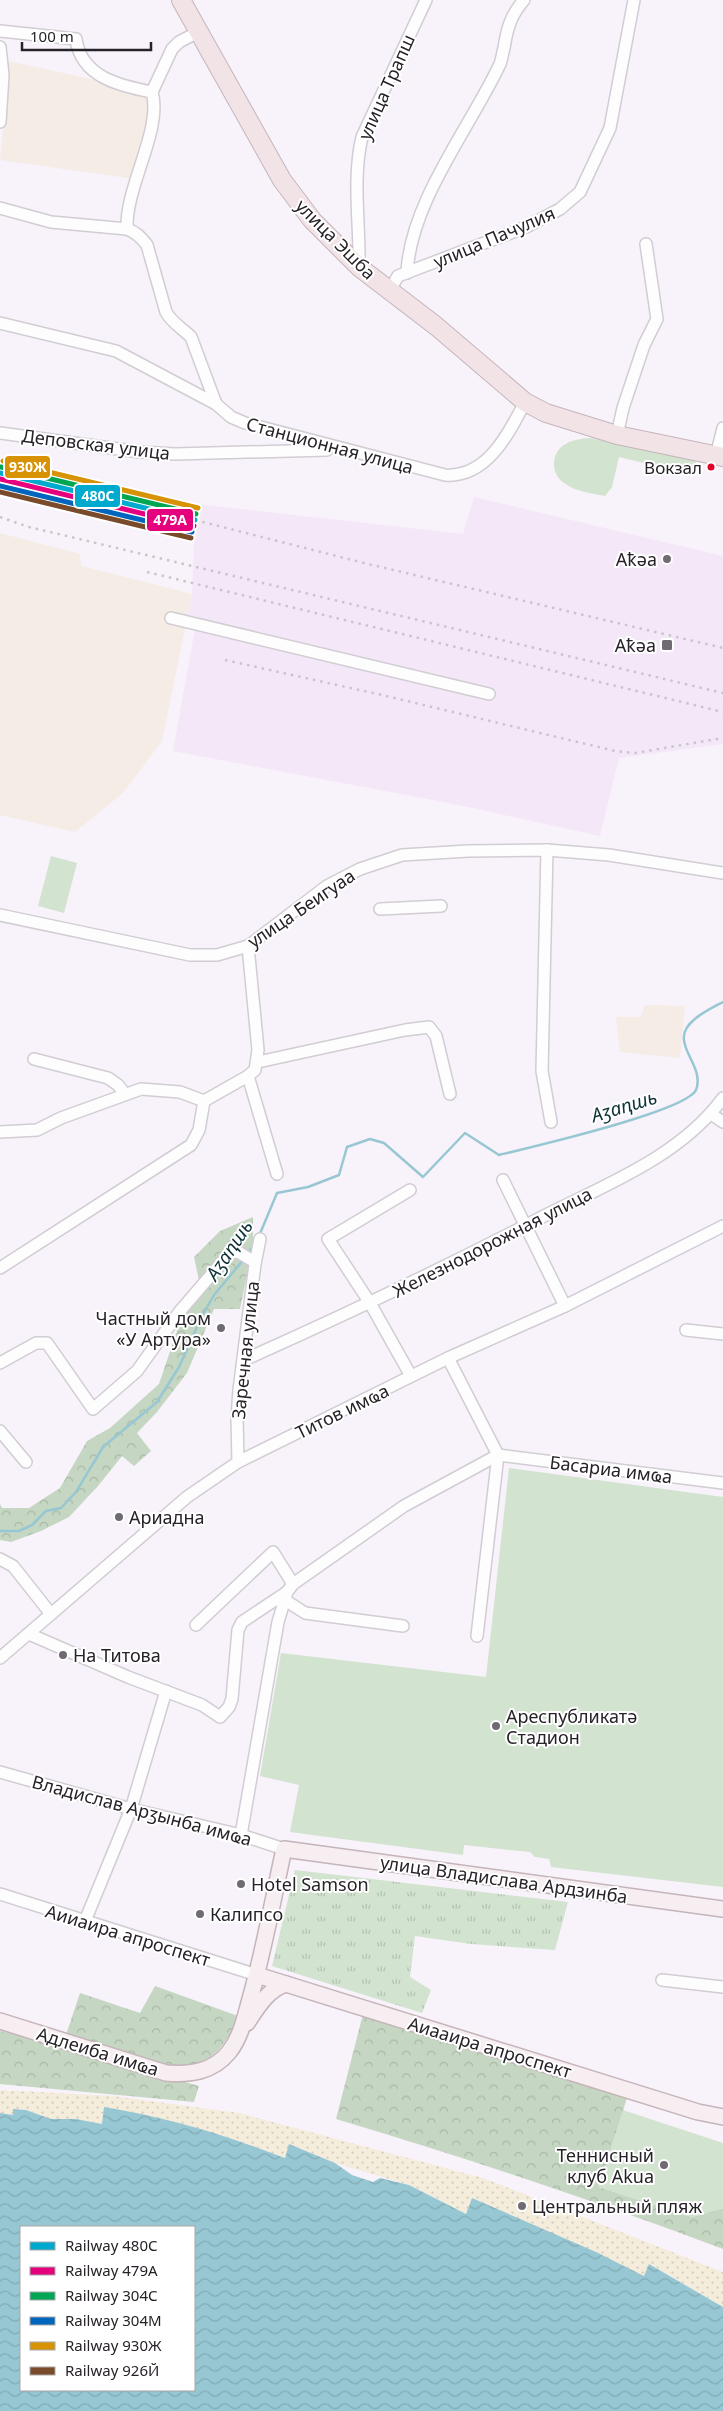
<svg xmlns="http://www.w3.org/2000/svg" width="723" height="2411" viewBox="0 0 723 2411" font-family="'Noto Sans',sans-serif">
  <defs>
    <pattern id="grass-tufts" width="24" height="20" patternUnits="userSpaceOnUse" patternTransform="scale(1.25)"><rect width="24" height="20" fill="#d2e3cf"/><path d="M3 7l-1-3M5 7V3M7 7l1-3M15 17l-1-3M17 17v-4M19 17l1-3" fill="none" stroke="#b4c2b2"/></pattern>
    <pattern id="forest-crowns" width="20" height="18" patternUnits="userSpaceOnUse" patternTransform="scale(1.25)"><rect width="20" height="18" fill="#c5d7c2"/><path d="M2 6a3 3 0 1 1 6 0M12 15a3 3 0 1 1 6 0" fill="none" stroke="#a9b8a7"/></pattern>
    <pattern id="sand-dots" width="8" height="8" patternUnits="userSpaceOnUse" patternTransform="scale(1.25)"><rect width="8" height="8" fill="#f5eddc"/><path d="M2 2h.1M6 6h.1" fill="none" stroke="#d2cbbd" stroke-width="1.8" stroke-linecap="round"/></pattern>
    <pattern id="water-waves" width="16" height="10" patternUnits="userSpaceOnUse" patternTransform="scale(1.25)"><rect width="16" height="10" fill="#97c7d3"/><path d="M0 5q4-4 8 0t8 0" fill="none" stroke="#82abb5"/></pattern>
  </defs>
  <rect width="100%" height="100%" fill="#f8f2fa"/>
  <!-- built -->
  <path fill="#f4e8f8" d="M474,497L723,556V744L619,758L600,836L459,805L173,751L197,617L187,615L192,594L196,504L463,534Z"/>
  <!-- industrial -->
  <g fill="#f4ece5">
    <path d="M8,61L156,93L135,179L0,160L8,84Z"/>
    <path d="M0,533L80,554L81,566L192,594L162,741L123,793L75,832L0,815Z"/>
    <path d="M645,1005L685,1006L680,1058L620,1052L616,1017H641Z"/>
  </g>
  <!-- grass -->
  <path fill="url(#grass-tufts)" d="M295,1870L568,1902L555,1950L471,1944L415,1936L410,1977L431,1990L422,2013L272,1966Z"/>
  <!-- forest -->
  <g fill="url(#forest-crowns)">
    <path d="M253,1217V1246L240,1309H214L187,1373L157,1412L137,1433L151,1451L134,1466L122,1456L98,1486L69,1517L41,1531L11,1542L0,1540V1504L2,1508H29L60,1488L87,1441L110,1428L159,1384L181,1319L201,1290L194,1257L220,1231Z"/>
    <path d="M155,1986L238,2016C231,2036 218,2057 197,2064C169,2073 95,2044 66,2035L80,1993L140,2013Z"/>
    <path d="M363,2014L627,2098L599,2187L692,2217L723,2208V2249C595,2201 467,2158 336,2119Z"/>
    <path d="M0,2031L18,2035L199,2086L194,2102L0,2084Z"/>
  </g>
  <!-- sand -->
  <path fill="url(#sand-dots)" d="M0,2090L113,2096L239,2113L483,2178L723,2272V2307L650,2264L644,2276L472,2198L467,2214L409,2185L335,2163L290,2144L285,2158C227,2135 166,2118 104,2107L102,2124L76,2119H51L26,2110L14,2109L13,2116L0,2113Z"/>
  <!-- park -->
  <g fill="#d2e3cf">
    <path d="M591,438L696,461L693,475L619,457L612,487L605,496C591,493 576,492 564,483C559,480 555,473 554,467C553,444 572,439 591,438Z"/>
    <path d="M51,856L77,863L64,913L38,906Z"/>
    <path d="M509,1468L723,1497V1887L551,1867L549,1859L535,1857L530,1852L464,1845L463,1855L290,1832L299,1785L260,1776L281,1653L486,1677Z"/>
    <path d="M623,2110L723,2143V2208L692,2217L599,2187Z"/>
  </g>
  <!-- water -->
  <path fill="url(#water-waves)" fill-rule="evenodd" d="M104,2107C166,2117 226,2135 285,2158L289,2144L335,2163L352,2175L373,2182L380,2178L409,2185L466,2214L472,2198L596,2252L644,2276L649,2264L723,2307V2411H0V2113L13,2115V2109L26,2110L51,2119H76L102,2124ZM21,2227H194V2390H21Z"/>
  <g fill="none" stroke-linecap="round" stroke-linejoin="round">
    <!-- stream -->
    <g stroke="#97c7d3" stroke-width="2.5">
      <path d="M259,1236L277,1193L308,1187L339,1175L347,1147L370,1139L384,1143L423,1177L465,1133L499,1155C531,1147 685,1112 696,1090C698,1085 698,1080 697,1075C695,1063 685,1052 684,1040C681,1022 710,1009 723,1002"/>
      <path d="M247,1255L254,1245"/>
      <path d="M0,1531H19L32,1525L46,1511L61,1508L76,1492L103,1447L157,1402L179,1367L202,1316L214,1295L244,1259"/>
    </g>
    <!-- minor casing -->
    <g stroke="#d1cdd3" stroke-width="14">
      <g id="minor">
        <path d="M0,31L76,39C81,77 120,86 152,92"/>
        <path d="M0,47L3,75L0,122"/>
        <path d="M0,208L51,222L127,229C136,232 141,237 147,245L166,312C172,323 182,328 191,337L216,404"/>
        <path d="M127,229C125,187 163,129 152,92L172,49L179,42L198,32"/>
        <path d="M359,267C360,224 352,179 362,137L426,0"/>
        <path d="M407,273C410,203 469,129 499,66C502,61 502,54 504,48C507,28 511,15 524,0"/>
        <path d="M390,290L398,276L526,227L560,209L580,192L610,128L634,0"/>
        <path d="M0,323L116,351L216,404L231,417L245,423L445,475C487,478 509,433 525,402"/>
        <path d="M0,433L140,452L175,454L327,450"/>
        <path d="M617,435L623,408L644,345L657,319L646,244"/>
        <path d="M716,456L723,428"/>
        <path d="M171,618L489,694"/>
        <path d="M547,850L542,1071L551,1122"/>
        <path d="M380,909L441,906"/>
        <path d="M0,915L190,955H217L248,946L327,886L360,869L402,855L468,851L547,850L609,855L723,873"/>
        <path d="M248,946L258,1050L255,1070L248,1076L277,1174"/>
        <path d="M34,1059L108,1078L118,1085L125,1094"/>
        <path d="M258,1062L405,1030L429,1027L436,1036L450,1094"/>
        <path d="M711,1114L723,1122"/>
        <path d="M0,1132L37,1130L61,1118L141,1089L180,1092L204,1101"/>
        <path d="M503,1180L565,1306"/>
        <path d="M410,1190L328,1239L370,1303L411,1376"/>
        <path d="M0,1268L191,1145L199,1130L204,1101L248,1076"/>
        <path d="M686,1330L723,1334"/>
        <path d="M448,1358L498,1455L477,1636"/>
        <path d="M244,1360C347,1314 448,1266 548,1214C610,1183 681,1155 723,1098"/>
        <path d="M0,1363L36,1343H47L93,1409L137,1371L180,1311L230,1253L238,1252L255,1262"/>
        <path d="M0,1431L26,1462"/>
        <path d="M498,1455L723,1483"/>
        <path d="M238,1462L237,1418L239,1390L255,1264L260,1239"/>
        <path d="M0,1559L13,1566L51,1614"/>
        <path d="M285,1600L305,1613L403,1626"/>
        <path d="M196,1625L273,1552L293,1584"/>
        <path d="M29,1634L128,1677L202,1705L220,1717L229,1707L232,1699L238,1630L242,1622L287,1592"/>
        <path d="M0,1658L187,1497L238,1462L448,1358L565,1306L723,1226"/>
        <path d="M0,1772L131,1809L241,1835L284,1849"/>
        <path d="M241,1835L278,1622L287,1592L293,1584L404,1506L498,1455"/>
        <path d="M0,1894L257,1975"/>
        <path d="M85,1921L131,1809L166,1691"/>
        <path d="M662,1980L723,1987"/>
      </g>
    </g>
    <!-- major casing -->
    <g stroke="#c5b4ba" stroke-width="18">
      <g id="major">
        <path d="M257,1975L698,2112L723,2117"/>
        <path d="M0,2021L166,2073C190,2075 213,2072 229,2052C241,2037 245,2017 250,1999C264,1950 273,1899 284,1849L723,1909"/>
        <path d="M247,2023C257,2008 268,1989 286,1984"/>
      </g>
    </g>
    <!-- highway casing -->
    <g stroke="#c5b4ba" stroke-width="20">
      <path id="highway" d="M181,0L282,180L312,220L359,267L436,326L525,402L546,413L617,435L723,457"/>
    </g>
    <!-- minor -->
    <use href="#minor" stroke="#fefdfe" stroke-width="11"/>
    <!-- major -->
    <use href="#major" stroke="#f6eef0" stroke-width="15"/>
    <!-- highway -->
    <use href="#highway" stroke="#f2e4e6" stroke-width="18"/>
    <!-- rail -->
    <g stroke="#c8c6c9" stroke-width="2.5" stroke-dasharray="2.5 5" stroke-linecap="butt">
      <path d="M0,517L29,527L723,693"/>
      <path d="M195,520L368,564L723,648"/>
      <path d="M147,572L723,712"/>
      <path d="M225,660L382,695L615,751L635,753L723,738"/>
    </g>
    <!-- rail-1 casing -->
    <g stroke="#fff" stroke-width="9">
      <path id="rail-1" d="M0,473L195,520"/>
    </g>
    <!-- rail-2 casing -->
    <g stroke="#fff" stroke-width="9">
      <path id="rail-2" d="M0,479L194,526"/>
    </g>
    <!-- rail-3 casing -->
    <g stroke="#fff" stroke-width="9">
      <path id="rail-3" d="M1,467L196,514"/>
    </g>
    <!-- rail-4 casing -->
    <g stroke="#fff" stroke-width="9">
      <path id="rail-4" d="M0,486L192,532"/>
    </g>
    <!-- rail-5 casing -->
    <g stroke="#fff" stroke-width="9">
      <path id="rail-5" d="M3,461L198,508"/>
    </g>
    <!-- rail-6 casing -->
    <g stroke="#fff" stroke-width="9">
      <path id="rail-6" d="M0,492L191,538"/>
    </g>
    <!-- rail-1 -->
    <use href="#rail-1" stroke="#00a9ce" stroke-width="5"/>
    <!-- rail-2 -->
    <use href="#rail-2" stroke="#e5007d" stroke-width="5"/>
    <!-- rail-3 -->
    <use href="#rail-3" stroke="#00a651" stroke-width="5"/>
    <!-- rail-4 -->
    <use href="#rail-4" stroke="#0065bd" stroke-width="5"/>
    <!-- rail-5 -->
    <use href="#rail-5" stroke="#d89206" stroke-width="5"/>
    <!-- rail-6 -->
    <use href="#rail-6" stroke="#7a4b2a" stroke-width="5"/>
  </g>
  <!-- markers -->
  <circle fill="#e4002b" stroke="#fff" stroke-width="2" cx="711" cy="467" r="4.5"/>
  <g fill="#706b72" stroke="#fff" stroke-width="2">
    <circle cx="667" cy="559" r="5"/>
    <rect x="661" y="639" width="12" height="12" rx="2.5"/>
    <circle cx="221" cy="1328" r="5"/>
    <circle cx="119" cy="1517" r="5"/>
    <circle cx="63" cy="1655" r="5"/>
    <circle cx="496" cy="1726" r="5"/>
    <circle cx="241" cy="1884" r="5"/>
    <circle cx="200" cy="1914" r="5"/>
    <circle cx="664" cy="2165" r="5"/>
    <circle cx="522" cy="2206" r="5"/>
  </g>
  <g text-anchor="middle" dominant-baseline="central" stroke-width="4" stroke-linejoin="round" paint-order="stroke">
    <!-- bus labels -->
    <g font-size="17" fill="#272228" stroke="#fff" text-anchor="end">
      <text x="702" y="467">Вокзал</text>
    </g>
    <!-- street labels -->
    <g font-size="18" fill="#272228" stroke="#fff">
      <text transform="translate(386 87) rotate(-66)">улица Трапш</text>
      <text transform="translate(494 237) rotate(-23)">улица Пачулия</text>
      <text transform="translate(336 239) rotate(45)">улица Эшба</text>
      <text transform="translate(96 444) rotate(7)">Деповская улица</text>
      <text transform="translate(330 445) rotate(15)">Станционная улица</text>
      <text transform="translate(301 908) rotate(-34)">улица Беигуаа</text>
      <text transform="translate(492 1242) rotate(-27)">Железнодорожная улица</text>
      <text transform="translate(245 1350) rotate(-84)">Заречная улица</text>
      <text transform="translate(342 1411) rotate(-26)">Титов имҩа</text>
      <text transform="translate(611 1469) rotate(7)">Басариа имҩа</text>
      <text transform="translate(142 1810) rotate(15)">Владислав Арӡынба имҩа</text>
      <text transform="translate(504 1879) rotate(8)">улица Владислава Ардзинба</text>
      <text transform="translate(128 1935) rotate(17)">Аииаира апроспект</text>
      <text transform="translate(490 2047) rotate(17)">Аиааира апроспект</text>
      <text transform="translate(98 2051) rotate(17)">Адлеиба имҩа</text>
    </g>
    <!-- poi labels -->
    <g font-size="18" fill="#272228" stroke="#fff" text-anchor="start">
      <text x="657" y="559" text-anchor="end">Аҟәа</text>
      <text x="656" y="645" text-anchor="end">Аҟəа</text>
      <text x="211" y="1318" text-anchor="end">Частный дом<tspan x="211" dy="21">«У Артура»</tspan></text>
      <text x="129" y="1517">Ариадна</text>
      <text x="73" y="1655">На Титова</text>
      <text x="506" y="1716">Ареспубликатә<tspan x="506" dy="21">Стадион</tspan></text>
      <text x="251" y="1884">Hotel Samson</text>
      <text x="210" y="1914">Калипсо</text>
      <text x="654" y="2155" text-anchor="end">Теннисный<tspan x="654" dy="21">клуб Akua</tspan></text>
      <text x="532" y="2206">Центральный пляж</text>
    </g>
    <!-- water labels -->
    <g font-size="19" font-style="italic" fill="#0e3238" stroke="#fff">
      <text transform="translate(624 1106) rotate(-17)">Аӡаԥшь</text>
      <text transform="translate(229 1250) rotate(-56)">Аӡаԥшь</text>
    </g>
  </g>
  <g stroke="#fff" stroke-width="2">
    <rect x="4" y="455" width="47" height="24" rx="5" fill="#d89206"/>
    <rect x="74" y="484" width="47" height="24" rx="5" fill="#00a9ce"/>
    <rect x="146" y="508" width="48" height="24" rx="5" fill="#e5007d"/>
  </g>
  <g font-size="14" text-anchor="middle" font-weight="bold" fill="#fff">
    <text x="28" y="472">930Ж</text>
    <text x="98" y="501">480С</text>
    <text x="170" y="525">479А</text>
  </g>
  <!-- legend -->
  <rect x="20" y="2226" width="175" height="165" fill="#ffffff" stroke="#a9a7a9"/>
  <rect x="30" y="2242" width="25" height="8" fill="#00a9ce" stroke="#a9a7a9"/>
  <text x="65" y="2251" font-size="15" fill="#272228">Railway 480С</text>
  <rect x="30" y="2267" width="25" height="8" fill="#e5007d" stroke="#a9a7a9"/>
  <text x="65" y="2276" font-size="15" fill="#272228">Railway 479А</text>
  <rect x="30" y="2292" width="25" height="8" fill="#00a651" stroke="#a9a7a9"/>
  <text x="65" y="2301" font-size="15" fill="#272228">Railway 304С</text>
  <rect x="30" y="2317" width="25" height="8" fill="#0065bd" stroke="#a9a7a9"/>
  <text x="65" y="2326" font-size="15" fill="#272228">Railway 304М</text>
  <rect x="30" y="2342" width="25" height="8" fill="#d89206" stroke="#a9a7a9"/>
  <text x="65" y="2351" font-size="15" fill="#272228">Railway 930Ж</text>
  <rect x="30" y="2367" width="25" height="8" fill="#7a4b2a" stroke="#a9a7a9"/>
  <text x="65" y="2376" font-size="15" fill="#272228">Railway 926Й</text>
  <!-- scale -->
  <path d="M22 42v8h129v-8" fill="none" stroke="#272228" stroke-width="2.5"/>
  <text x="30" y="42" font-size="15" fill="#272228" stroke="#ffffff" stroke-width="4" paint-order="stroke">100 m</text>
</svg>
